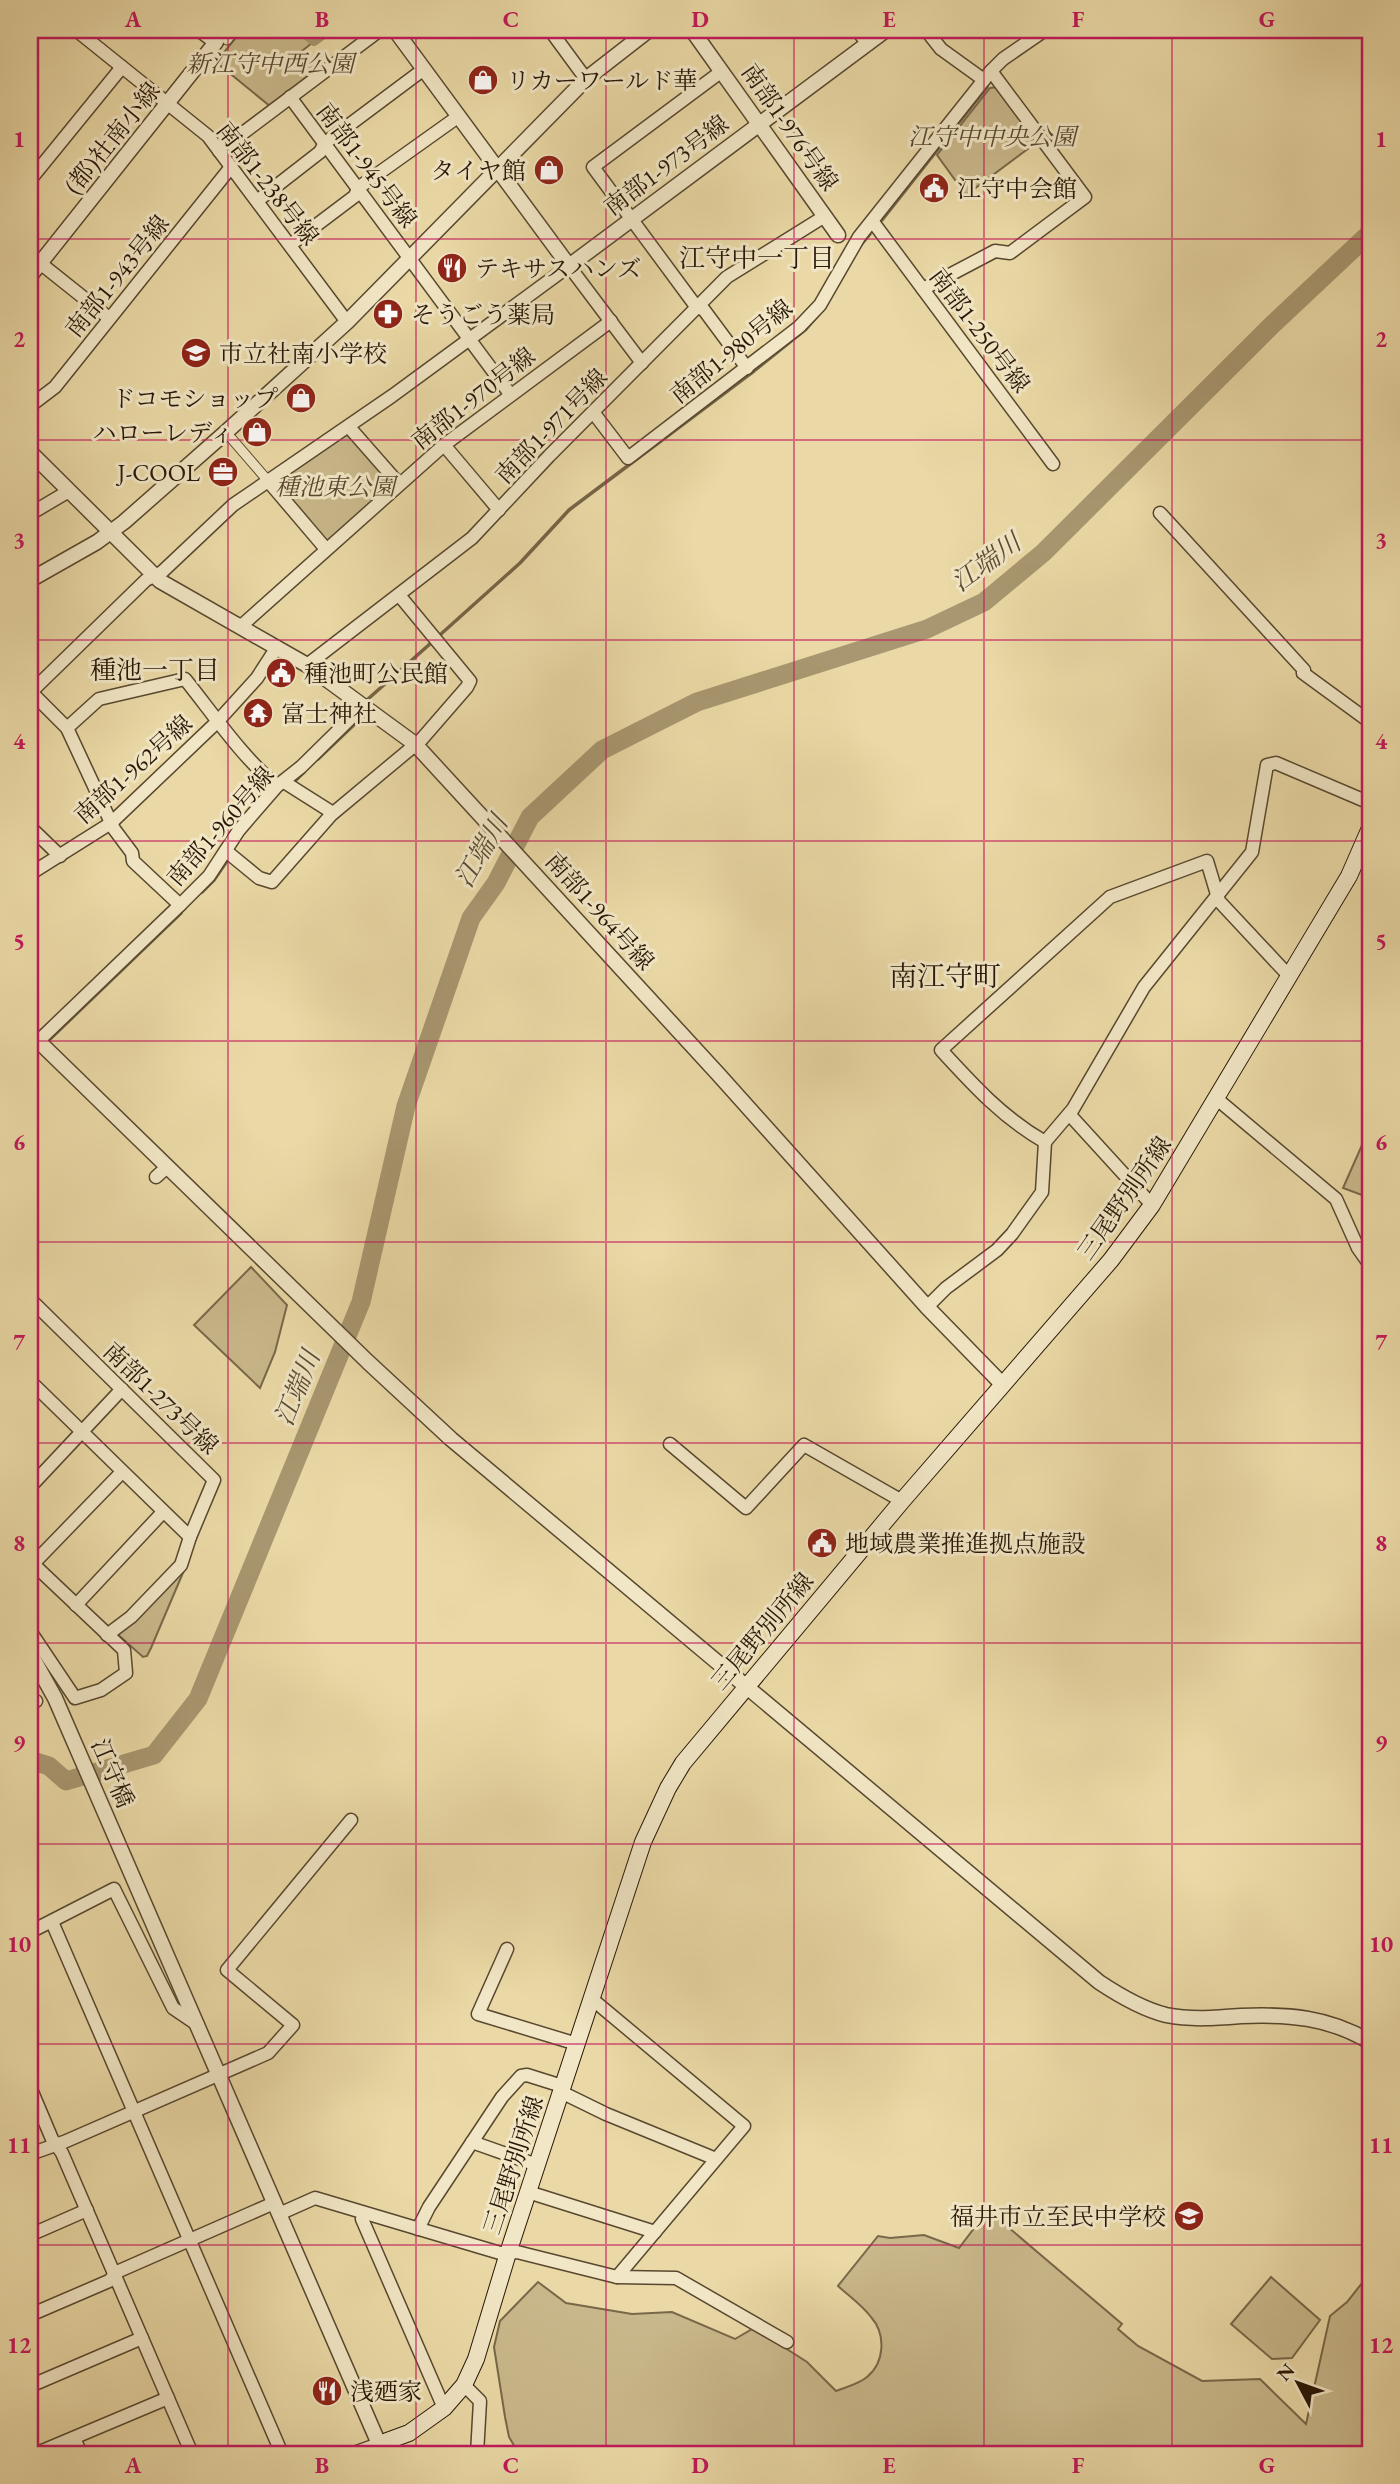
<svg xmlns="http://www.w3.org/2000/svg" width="1400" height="2484" viewBox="0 0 1400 2484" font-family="'EB Garamond','Noto Serif JP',serif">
  <rect width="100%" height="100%" fill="#ead9a6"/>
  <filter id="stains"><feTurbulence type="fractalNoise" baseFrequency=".00286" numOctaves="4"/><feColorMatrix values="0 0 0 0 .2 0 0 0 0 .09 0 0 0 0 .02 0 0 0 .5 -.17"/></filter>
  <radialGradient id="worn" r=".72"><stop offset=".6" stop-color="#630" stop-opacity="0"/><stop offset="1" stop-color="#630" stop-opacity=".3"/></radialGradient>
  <!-- green -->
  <g fill="#c9b88b" stroke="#786849" stroke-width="2">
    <path d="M242,30H298L312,43L302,51L317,72L271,107L216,62Z"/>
    <path d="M997,87L1037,142L966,195L937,155L990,88Z"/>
    <path d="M345,434L351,437L389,481V487L331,540H325L279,486V480Z"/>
    <path d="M1370,1127V1198L1343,1188Z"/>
    <path d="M251,1267L287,1305L275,1352L260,1388L194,1325Z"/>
    <path d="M185,1568L151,1648L147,1656L143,1657L115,1632Z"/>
    <path d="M988,2210L1122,2324L1118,2329L1138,2346L1202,2381L1260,2379L1306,2424L1330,2316L1347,2302L1370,2273V2454H519L509,2437L505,2417L494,2347L500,2321L538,2282L566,2303L632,2314L672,2312L735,2339L754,2328L807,2362L836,2391C846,2387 859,2384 867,2377C885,2362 886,2334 871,2317C862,2305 849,2296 838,2286L878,2236L890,2238L924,2235L959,2248Z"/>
    <path d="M1271,2277L1320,2320L1292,2358L1272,2359L1231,2324Z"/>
  </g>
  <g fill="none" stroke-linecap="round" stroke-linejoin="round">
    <!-- stream -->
    <g stroke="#756446" stroke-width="3.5">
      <path d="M882,220L987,87"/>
      <path d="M860,246L870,234"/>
      <path d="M441,634L520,563L569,510L754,371L805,330L825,307"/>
      <path d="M368,699L431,643"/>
      <path d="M318,759L359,720"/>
      <path d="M295,781L304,772"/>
      <path d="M202,892L214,880L227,861"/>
      <path d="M48,1041L181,913"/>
      <path d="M30,1058L34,1054"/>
    </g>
    <!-- canal -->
    <path stroke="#a89770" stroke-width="10" d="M301,30L314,41L329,30"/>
    <!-- river -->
    <path stroke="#a89770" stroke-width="19" d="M30,1760L49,1766L66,1781L154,1755L198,1699L361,1302L406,1106L471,918L496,883L530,817L602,750L697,702L927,629L984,602L1043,553L1272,325L1370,233"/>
    <!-- pedestrian casing -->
    <g stroke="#58482f" stroke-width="11">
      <g id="pedestrian">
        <path d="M227,40L235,30"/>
        <path d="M231,438L269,482"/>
      </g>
    </g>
    <!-- minor casing -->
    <g stroke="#58482f" stroke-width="15">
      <g id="minor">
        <path d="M76,30L208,136L347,322"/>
        <path d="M312,30H317"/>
        <path d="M550,30L586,79"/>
        <path d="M857,30L868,44"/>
        <path d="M926,30L941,49L984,80"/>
        <path d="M30,39L35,30"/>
        <path d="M722,71L593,167L695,305L704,310L747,368"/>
        <path d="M290,97L510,394"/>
        <path d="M219,151L380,30"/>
        <path d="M30,180L122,67"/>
        <path d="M257,201L320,152L325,143L424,69"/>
        <path d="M873,222L1053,464"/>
        <path d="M290,245L355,196L358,188L459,116"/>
        <path d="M30,255L109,318"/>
        <path d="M923,289L995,251L1010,253L1085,197L991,71"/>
        <path d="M30,406L55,387L231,167"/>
        <path d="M593,412L628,458L799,327L820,305L859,237L991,71L1003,59L1045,30"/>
        <path d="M349,427L399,484"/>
        <path d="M444,445L499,510"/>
        <path d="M269,482L326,549"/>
        <path d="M1160,513L1304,670L1303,673L1370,722"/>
        <path d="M30,514L69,491"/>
        <path d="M240,627L444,445L611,321"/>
        <path d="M307,665L472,538L549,456L727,277L825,216"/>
        <path d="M31,692L67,728L114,829L132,853L133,861L180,905L209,876L239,830L277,786L301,767L362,707"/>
        <path d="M30,693L146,580L162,572L233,505L392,396L569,266L642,363"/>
        <path d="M67,728L99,699L185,679C214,715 241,756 277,786"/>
        <path d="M284,782L333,813"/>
        <path d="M30,827L60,856"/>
        <path d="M226,851L259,878L272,882L331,815L421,740L467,687L470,681L399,595"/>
        <path d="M30,874L111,823L218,721L257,678L277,647"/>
        <path d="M30,1049L180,905"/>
        <path d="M1217,1099L1336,1199L1358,1248L1370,1265"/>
        <path d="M1069,1114L1152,1205"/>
        <path d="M1045,1142C1003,1118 973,1085 941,1050L1110,897L1207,861L1219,901L1290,977"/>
        <path d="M156,1177L167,1167"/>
        <path d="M30,1299L214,1480L190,1537L181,1565L131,1617L107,1635"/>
        <path d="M927,1307L946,1288L997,1250L1012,1234L1042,1192L1045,1142L1073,1109L1144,987L1252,852L1267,765L1276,763L1370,803"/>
        <path d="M30,1381L190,1537"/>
        <path d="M670,1444L746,1508L804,1445L902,1501"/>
        <path d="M30,1487L122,1389"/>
        <path d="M30,1561L124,1650L126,1673L101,1690L75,1698L30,1631"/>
        <path d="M30,1567L122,1472"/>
        <path d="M76,1605L163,1512"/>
        <path d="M30,1699L36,1701"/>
        <path d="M52,1922L282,2454"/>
        <path d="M30,1932L114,1889L173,2008L198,2025"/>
        <path d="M507,1949L478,2014L577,2044"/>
        <path d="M30,2087L52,2139L62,2153L192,2454"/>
        <path d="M561,2092L606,2114L716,2159"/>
        <path d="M472,2142L537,2165"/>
        <path d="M30,2154L64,2142L268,2053L293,2025L227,1970L351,1820"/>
        <path d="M528,2192L655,2232"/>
        <path d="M364,2213L362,2219L444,2408"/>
        <path d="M279,2214L315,2198L500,2253L517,2252L617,2277L744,2126L592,1999"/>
        <path d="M418,2229L429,2207L502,2097L521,2076L527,2075L562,2086"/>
        <path d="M30,2235L87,2210"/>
        <path d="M617,2277L676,2278L787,2342"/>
        <path d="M30,2315L109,2281L119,2271L274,2203"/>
        <path d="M464,2385L480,2401L477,2454"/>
        <path d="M30,2386L142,2338"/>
        <path d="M74,2438L81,2454"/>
        <path d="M35,2454L168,2398"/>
        <path d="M351,2454L379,2444"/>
      </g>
    </g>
    <!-- tertiary casing -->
    <g stroke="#58482f" stroke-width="17">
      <g id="tertiary">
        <path d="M395,30L569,266L886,30"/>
        <path d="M692,30L838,235"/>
        <path d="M30,276L216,42L200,30"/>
        <path d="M30,452L160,581L307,665L415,744L719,1075L927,1307L1002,1384"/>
        <path d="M30,580L97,542L124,522L225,433L347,322L586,79L649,30"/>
        <path d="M30,1033L368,1362L451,1439L1099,1982C1120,1996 1142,2009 1166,2015C1191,2020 1216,2018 1241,2016C1288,2014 1329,2017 1370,2042"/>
        <path d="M30,1653L55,1698L379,2444"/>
      </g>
    </g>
    <!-- secondary casing -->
    <g stroke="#281707" stroke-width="18">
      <path id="secondary" d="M383,2454L379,2444L409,2433L444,2408L464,2385L476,2359L508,2253L643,1842L668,1788L683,1763L902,1501L1111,1260L1152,1205L1349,876L1370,828"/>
    </g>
    <!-- pedestrian -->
    <use href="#pedestrian" stroke="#f1e6c5" stroke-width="9"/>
    <!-- minor -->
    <use href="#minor" stroke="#f1e6c5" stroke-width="12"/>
    <!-- tertiary -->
    <use href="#tertiary" stroke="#f1e6c5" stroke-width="14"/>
    <!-- secondary -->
    <use href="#secondary" stroke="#f1e6c5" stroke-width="16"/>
  </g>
  <!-- grid -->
  <path fill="none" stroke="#c2185b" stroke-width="2" stroke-opacity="0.55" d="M228,30V2454M416,30V2454M606,30V2454M794,30V2454M984,30V2454M1172,30V2454M30,239H1370M30,440H1370M30,640H1370M30,841H1370M30,1041H1370M30,1242H1370M30,1443H1370M30,1643H1370M30,1844H1370M30,2044H1370M30,2245H1370"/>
  <!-- icons -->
  <defs>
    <g id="shop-disc" transform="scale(1.575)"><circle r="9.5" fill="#8f2418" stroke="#f1e6c5"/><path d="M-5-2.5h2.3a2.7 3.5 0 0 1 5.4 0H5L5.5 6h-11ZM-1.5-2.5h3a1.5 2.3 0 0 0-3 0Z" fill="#fff"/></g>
    <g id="civic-disc" transform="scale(1.575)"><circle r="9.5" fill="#8f2418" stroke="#f1e6c5"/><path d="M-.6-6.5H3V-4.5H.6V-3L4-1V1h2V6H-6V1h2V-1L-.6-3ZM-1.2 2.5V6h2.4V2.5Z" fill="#fff"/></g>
    <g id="restaurant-disc" transform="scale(1.575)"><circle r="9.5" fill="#8f2418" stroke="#f1e6c5"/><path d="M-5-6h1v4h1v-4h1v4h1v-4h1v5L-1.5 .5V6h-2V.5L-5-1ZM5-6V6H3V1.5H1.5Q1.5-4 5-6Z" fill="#fff"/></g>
    <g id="pharmacy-disc" transform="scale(1.575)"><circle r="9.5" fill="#8f2418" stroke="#f1e6c5"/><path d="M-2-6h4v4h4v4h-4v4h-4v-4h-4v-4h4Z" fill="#fff"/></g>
    <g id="school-disc" transform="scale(1.575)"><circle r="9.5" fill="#8f2418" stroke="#f1e6c5"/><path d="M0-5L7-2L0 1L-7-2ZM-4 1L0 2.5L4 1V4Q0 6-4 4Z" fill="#fff"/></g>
    <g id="office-disc" transform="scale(1.575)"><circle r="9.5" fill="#8f2418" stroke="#f1e6c5"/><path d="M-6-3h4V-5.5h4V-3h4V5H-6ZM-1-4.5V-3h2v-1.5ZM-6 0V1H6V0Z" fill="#fff"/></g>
    <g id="temple-disc" transform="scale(1.575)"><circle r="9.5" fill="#8f2418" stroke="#f1e6c5"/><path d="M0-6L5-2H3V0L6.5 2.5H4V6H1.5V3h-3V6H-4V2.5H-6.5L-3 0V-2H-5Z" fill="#fff"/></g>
  </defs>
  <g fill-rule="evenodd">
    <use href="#shop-disc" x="483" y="80"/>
    <use href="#shop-disc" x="549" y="170"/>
    <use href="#civic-disc" x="934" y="188"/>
    <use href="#restaurant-disc" x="452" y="268"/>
    <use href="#pharmacy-disc" x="388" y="314"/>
    <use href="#school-disc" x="196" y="353"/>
    <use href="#shop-disc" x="301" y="398"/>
    <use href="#shop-disc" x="257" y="432"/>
    <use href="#office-disc" x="223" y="472"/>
    <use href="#civic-disc" x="281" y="673"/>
    <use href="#temple-disc" x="258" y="713"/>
    <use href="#civic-disc" x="822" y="1543"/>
    <use href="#school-disc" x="1189" y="2216"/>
    <use href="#restaurant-disc" x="327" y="2391"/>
  </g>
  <g text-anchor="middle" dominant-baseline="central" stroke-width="6" stroke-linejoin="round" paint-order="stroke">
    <!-- park labels -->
    <g font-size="24" font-style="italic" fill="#58472f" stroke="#f1e6c5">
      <text x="270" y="63">新江守中西公園</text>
      <text x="992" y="136">江守中中央公園</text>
      <text x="335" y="486">種池東公園</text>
    </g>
    <!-- poi labels -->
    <g font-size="24" fill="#281707" stroke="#f1e6c5" text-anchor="start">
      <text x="506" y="80">リカーワールド華</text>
      <text x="526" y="170" text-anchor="end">タイヤ館</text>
      <text x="957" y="188">江守中会館</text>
      <text x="475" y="268">テキサスハンズ</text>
      <text x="411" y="314">そうごう薬局</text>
      <text x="219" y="353">市立社南小学校</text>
      <text x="278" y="398" text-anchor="end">ドコモショップ</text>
      <text x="234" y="432" text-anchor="end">ハローレディ</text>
      <text x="200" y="472" text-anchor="end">J-COOL</text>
      <text x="304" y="673">種池町公民館</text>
      <text x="281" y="713">富士神社</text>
      <text x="845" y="1543">地域農業推進拠点施設</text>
      <text x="1166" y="2216" text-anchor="end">福井市立至民中学校</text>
      <text x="350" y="2391">浅廼家</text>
    </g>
    <!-- street labels -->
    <g font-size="24" fill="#281707" stroke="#f1e6c5">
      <text transform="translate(790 127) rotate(55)">南部1-976号線</text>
      <text transform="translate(112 138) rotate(-51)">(都)社南小線</text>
      <text transform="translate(367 165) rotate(53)">南部1-945号線</text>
      <text transform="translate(666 165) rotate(-37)">南部1-973号線</text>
      <text transform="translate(268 183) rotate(52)">南部1-238号線</text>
      <text transform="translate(117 276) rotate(-51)">南部1-943号線</text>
      <text transform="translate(980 330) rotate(53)">南部1-250号線</text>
      <text transform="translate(731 351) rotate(-39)">南部1-980号線</text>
      <text transform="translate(473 398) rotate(-38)">南部1-970号線</text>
      <text transform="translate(551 426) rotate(-46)">南部1-971号線</text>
      <text transform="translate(133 769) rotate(-42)">南部1-962号線</text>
      <text transform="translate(220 826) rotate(-49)">南部1-960号線</text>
      <text transform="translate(600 911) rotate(48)">南部1-964号線</text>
      <text transform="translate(1124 1198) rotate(-55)">三尾野別所線</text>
      <text transform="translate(161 1398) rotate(44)">南部1-273号線</text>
      <text transform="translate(762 1631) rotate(-50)">三尾野別所線</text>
      <text transform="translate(113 1773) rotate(67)">江守橋</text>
      <text transform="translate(513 2165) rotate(-72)">三尾野別所線</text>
    </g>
    <!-- neighbourhood labels -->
    <g font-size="26" fill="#281707" stroke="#f1e6c5">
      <text x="757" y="258">江守中一丁目</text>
      <text x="155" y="670">種池一丁目</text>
    </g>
    <!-- water labels -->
    <g font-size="26" font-style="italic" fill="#5b4a31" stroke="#f1e6c5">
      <text transform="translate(986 562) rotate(-36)">江端川</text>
      <text transform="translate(481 851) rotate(-60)">江端川</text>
      <text transform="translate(297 1388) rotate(-68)">江端川</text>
    </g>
    <!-- quarter labels -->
    <g font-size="28" fill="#281707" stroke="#f1e6c5">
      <text x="945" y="976">南江守町</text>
    </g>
  </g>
  <!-- margin -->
  <rect width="1400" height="2484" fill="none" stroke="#ead9a6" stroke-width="77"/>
  <!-- north arrow -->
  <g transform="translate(1298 2383) rotate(311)" stroke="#f1e6c5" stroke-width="5" paint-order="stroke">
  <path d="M0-5L12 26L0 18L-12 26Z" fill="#281707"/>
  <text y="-10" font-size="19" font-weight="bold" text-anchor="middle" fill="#281707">N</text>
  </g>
  <rect x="38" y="38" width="1324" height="2408" fill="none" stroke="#c2185b" stroke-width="2.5"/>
  <g font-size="23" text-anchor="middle" font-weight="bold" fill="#c2185b">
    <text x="133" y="27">A</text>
    <text x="322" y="27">B</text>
    <text x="511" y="27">C</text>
    <text x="700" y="27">D</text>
    <text x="889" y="27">E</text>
    <text x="1078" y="27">F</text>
    <text x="1267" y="27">G</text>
    <text x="19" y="147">1</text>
    <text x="1381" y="147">1</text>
    <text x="19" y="347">2</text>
    <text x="1381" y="347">2</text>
    <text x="19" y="548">3</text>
    <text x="1381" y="548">3</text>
    <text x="19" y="749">4</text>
    <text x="1381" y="749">4</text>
    <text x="19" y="949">5</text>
    <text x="1381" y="949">5</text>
    <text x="19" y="1150">6</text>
    <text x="1381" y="1150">6</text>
    <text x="19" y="1350">7</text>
    <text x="1381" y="1350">7</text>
    <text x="19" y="1551">8</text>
    <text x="1381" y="1551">8</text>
    <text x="19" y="1751">9</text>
    <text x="1381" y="1751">9</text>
    <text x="19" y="1952">10</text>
    <text x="1381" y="1952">10</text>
    <text x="19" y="2153">11</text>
    <text x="1381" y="2153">11</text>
    <text x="19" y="2353">12</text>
    <text x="1381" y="2353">12</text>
    <text x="133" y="2473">A</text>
    <text x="322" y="2473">B</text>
    <text x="511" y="2473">C</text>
    <text x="700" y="2473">D</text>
    <text x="889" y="2473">E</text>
    <text x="1078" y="2473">F</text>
    <text x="1267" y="2473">G</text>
  </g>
  <rect width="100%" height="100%" filter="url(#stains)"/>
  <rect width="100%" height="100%" fill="url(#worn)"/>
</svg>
